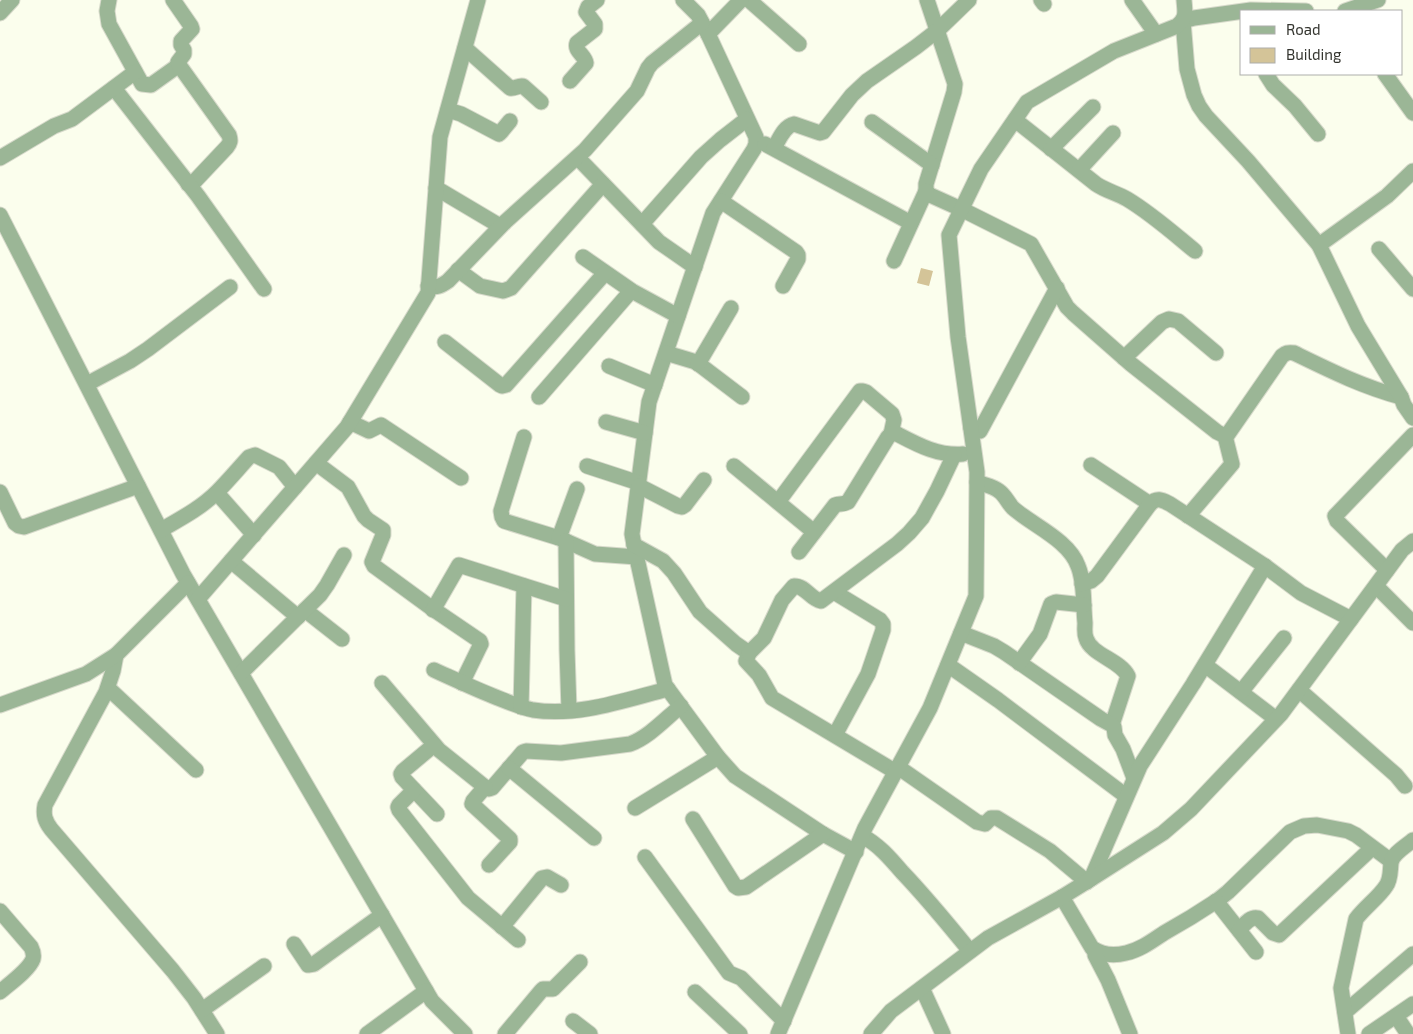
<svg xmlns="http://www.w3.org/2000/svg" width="1413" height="1034" viewBox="0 0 1413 1034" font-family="'Exo 2',sans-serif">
  <rect width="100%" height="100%" fill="#fbfeed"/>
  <!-- building -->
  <path fill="#d4c498" d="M921,268L933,271L929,286L917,283Z"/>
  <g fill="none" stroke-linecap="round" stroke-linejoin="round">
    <!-- minor casing -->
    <g stroke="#d7dacb" stroke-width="17">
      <g id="minor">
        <path d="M109,0L107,11L109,24L142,84L151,85L179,65"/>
        <path d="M173,0L191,26L192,29L181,41V45L184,50V54L178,62L179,65L229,135C231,141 230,143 227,147L194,182L188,184"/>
        <path d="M683,0L698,15L708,34L756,137V144L754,149L713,213L649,402L632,534L634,545L665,685L718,757L735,776L823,834L856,852"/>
        <path d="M749,0L799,44"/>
        <path d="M927,0L955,84L954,92L926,184V191L930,195L961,209L1031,244L1067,307L1073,313L1131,364L1217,432L1225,436L1228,434L1282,356C1286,353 1288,352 1294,353C1329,370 1363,387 1401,397"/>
        <path d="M1041,0L1044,4"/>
        <path d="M1132,0L1156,34"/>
        <path d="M1306,11L1251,10L1194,18L1183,21L1187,69L1194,95L1199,106L1206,116L1248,161L1319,245L1358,326L1401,397L1404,405L1413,418"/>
        <path d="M1345,11L1378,0"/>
        <path d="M0,13L12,0"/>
        <path d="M708,34L741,0"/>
        <path d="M465,48L510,88C516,89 518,85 523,86L541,102"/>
        <path d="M1266,74L1273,85L1295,106L1318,134"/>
        <path d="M1385,74L1413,113"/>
        <path d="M570,81L586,63C585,55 574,51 577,43L595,29V24L586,12L588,7L597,0"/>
        <path d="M114,88L198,196L264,289"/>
        <path d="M448,110L461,114L499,134L501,132L510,121"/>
        <path d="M1015,120L1096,184C1106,191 1117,193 1127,199C1152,214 1173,233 1195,251"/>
        <path d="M872,122L932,165"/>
        <path d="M765,144L911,223"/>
        <path d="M774,148C779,140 784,126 794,124L820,133L823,132L852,95L867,81L916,47L938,30L969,0"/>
        <path d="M1051,149L1093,107"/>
        <path d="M0,158L54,126L72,119L135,72"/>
        <path d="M578,158L659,242L695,267"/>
        <path d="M1079,170L1113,133"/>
        <path d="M436,188L500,226"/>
        <path d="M721,201L796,252L798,255V259L783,286"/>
        <path d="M0,215L183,574L432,1001L465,1034"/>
        <path d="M642,224L701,157L720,140L747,119"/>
        <path d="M1319,245L1387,196L1413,171"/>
        <path d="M1379,249L1413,289"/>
        <path d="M583,257L632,291L678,316"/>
        <path d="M894,261L926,191"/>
        <path d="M458,270L480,286L503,291L511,288L603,184"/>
        <path d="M428,286C437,288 441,286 448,281L505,222L585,150L637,91L648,68L652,63L702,23"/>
        <path d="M445,342L500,385L502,386L506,385L605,273"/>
        <path d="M666,353L696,362L742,397"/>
        <path d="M1124,358L1162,322L1169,319L1178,321L1216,353"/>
        <path d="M698,364L731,308"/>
        <path d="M609,366L655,385"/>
        <path d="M87,384L130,361L148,349L230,287"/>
        <path d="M539,397L631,291"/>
        <path d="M350,422L369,431L381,425L384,427L461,478"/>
        <path d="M606,422L645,433"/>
        <path d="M971,428L980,431L1057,288"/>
        <path d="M524,437L501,511L502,517L504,521L559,538L595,554L637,557"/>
        <path d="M316,463L348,487L364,516L368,520L383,530V535L372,562L374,566L430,607L480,641L481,644L479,648L462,683"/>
        <path d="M1091,465L1150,504C1157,497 1162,500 1170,504L1265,566"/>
        <path d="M587,466L639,483"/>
        <path d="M734,466L814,532"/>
        <path d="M977,482C984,485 993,486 999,491C1005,495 1008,503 1013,508C1032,525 1069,540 1078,566C1085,583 1083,604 1085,623C1085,628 1084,633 1086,638C1091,655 1120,660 1128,676L1112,725"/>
        <path d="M639,486L678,506L682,507L685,505L704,480"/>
        <path d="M0,492L15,523L19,526L24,527L138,486"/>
        <path d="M217,493L254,535"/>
        <path d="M778,502L860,391H863L866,392L892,414L894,420L891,434"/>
        <path d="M1188,516L1232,464L1225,436"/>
        <path d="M161,530C180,519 201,508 217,492C228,481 238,469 249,457L255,455L279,467L295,487"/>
        <path d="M559,538L577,489"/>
        <path d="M566,541L567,650L569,710"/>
        <path d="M634,545L663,561L674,573L700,612L736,644L749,653L746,661L759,675L772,698L896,772"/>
        <path d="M799,552L835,505C839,503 843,505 848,502L888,437L891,434H897C918,445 938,456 963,454"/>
        <path d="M231,561L298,617"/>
        <path d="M1387,570L1337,521L1335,516L1413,435"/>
        <path d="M1082,584L1091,581L1097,576L1150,504"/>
        <path d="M1376,586L1413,623"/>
        <path d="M834,592L880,620L883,624V630L868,674L835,735"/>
        <path d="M198,599L347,427L428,293L440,137L478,0"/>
        <path d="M305,610L342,639"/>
        <path d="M433,610L459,565L566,599"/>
        <path d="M961,633L994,646L1004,652L1101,719L1112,725L1114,727L1115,735L1123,749L1134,778"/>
        <path d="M749,653L764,638L782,600L794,586C806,586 810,599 821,601L897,544L909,533L922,518L937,491L954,455"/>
        <path d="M116,655L113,671L106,692L45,805C43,815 45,821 51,829L173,971L194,998L217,1034"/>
        <path d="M1019,663L1040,634L1051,604L1056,602L1084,605"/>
        <path d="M948,665L998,700L1126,796"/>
        <path d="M1205,665L1276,719"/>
        <path d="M434,670C454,679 473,688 493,696C506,701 519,707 533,710C578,717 625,700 668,689"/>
        <path d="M241,673L320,595L327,585L344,555"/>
        <path d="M382,683L439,750L485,787L489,789L492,788L523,752L526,751L561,753L630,744C649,737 665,719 681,706"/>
        <path d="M108,688L196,770"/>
        <path d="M1299,690L1396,775L1405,786"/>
        <path d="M1241,692L1284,638"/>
        <path d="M0,705L86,674L116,655L188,583"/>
        <path d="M521,707L524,586"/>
        <path d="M434,745L403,771L401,774L402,777L437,814"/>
        <path d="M898,767L977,822L985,824L991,818H997L1050,851L1087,882"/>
        <path d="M509,768L594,838"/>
        <path d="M485,787L473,801L472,804L510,839V842L489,865"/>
        <path d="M414,790L399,805L398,807L399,810L468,898L518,940"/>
        <path d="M635,808L718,757"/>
        <path d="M693,819L735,886L738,888L746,887L823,834"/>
        <path d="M862,836C878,844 890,858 902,872C926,897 948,924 970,951"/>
        <path d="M645,857L729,973L741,978L784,1021"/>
        <path d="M1091,879L1140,766L1193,684L1265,566L1301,593L1351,619"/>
        <path d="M1062,897L1092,948C1102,955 1114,956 1126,953C1140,950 1152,941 1164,933C1182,923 1200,912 1218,900L1228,892L1290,832L1304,826L1317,825L1348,831L1356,835L1391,861"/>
        <path d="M1216,901L1256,952"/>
        <path d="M0,911L31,947C33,951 34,955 33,959C29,970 9,984 0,992"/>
        <path d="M502,927L542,878L547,877L561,885"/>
        <path d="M1239,930C1244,925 1250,916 1258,918L1273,933L1279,935L1372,848"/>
        <path d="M294,944L308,965L314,964L382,915"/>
        <path d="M1095,950V955L1108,980L1130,1034"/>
        <path d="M922,988L943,1034"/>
        <path d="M695,992L740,1034"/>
        <path d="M202,1010L264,966"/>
        <path d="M1345,1012L1413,954"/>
        <path d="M1396,1016L1408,1034"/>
        <path d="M573,1021L590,1034"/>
        <path d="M367,1034L426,991"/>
        <path d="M505,1034L541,991L543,989H553L580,962"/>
        <path d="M778,1034L865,828L930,708L976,596L977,472L958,337L949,235L981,169L1027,102L1114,51L1177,26C1187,17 1185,13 1184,0"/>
        <path d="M871,1034L891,1011L988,938L1062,897L1091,879L1163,833L1191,809L1281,714L1402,550L1413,541"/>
        <path d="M1348,1034L1341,988L1356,919C1365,907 1379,897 1386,886C1391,879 1390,871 1391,863C1392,854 1406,846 1413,840"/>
        <path d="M1369,1034L1413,1004"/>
      </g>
    </g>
    <!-- minor -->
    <use href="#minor" stroke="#9bb696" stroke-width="15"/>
  </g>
  <!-- legend -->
  <rect x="1240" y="10" width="162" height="65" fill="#ffffff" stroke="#adaeab"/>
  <rect x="1250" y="26" width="25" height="8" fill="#9bb696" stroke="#adaeab"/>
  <text x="1286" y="35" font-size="15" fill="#33342e">Road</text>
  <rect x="1250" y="48" width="25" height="15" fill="#d4c498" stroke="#adaeab"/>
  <text x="1286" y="60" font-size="15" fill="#33342e">Building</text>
</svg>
